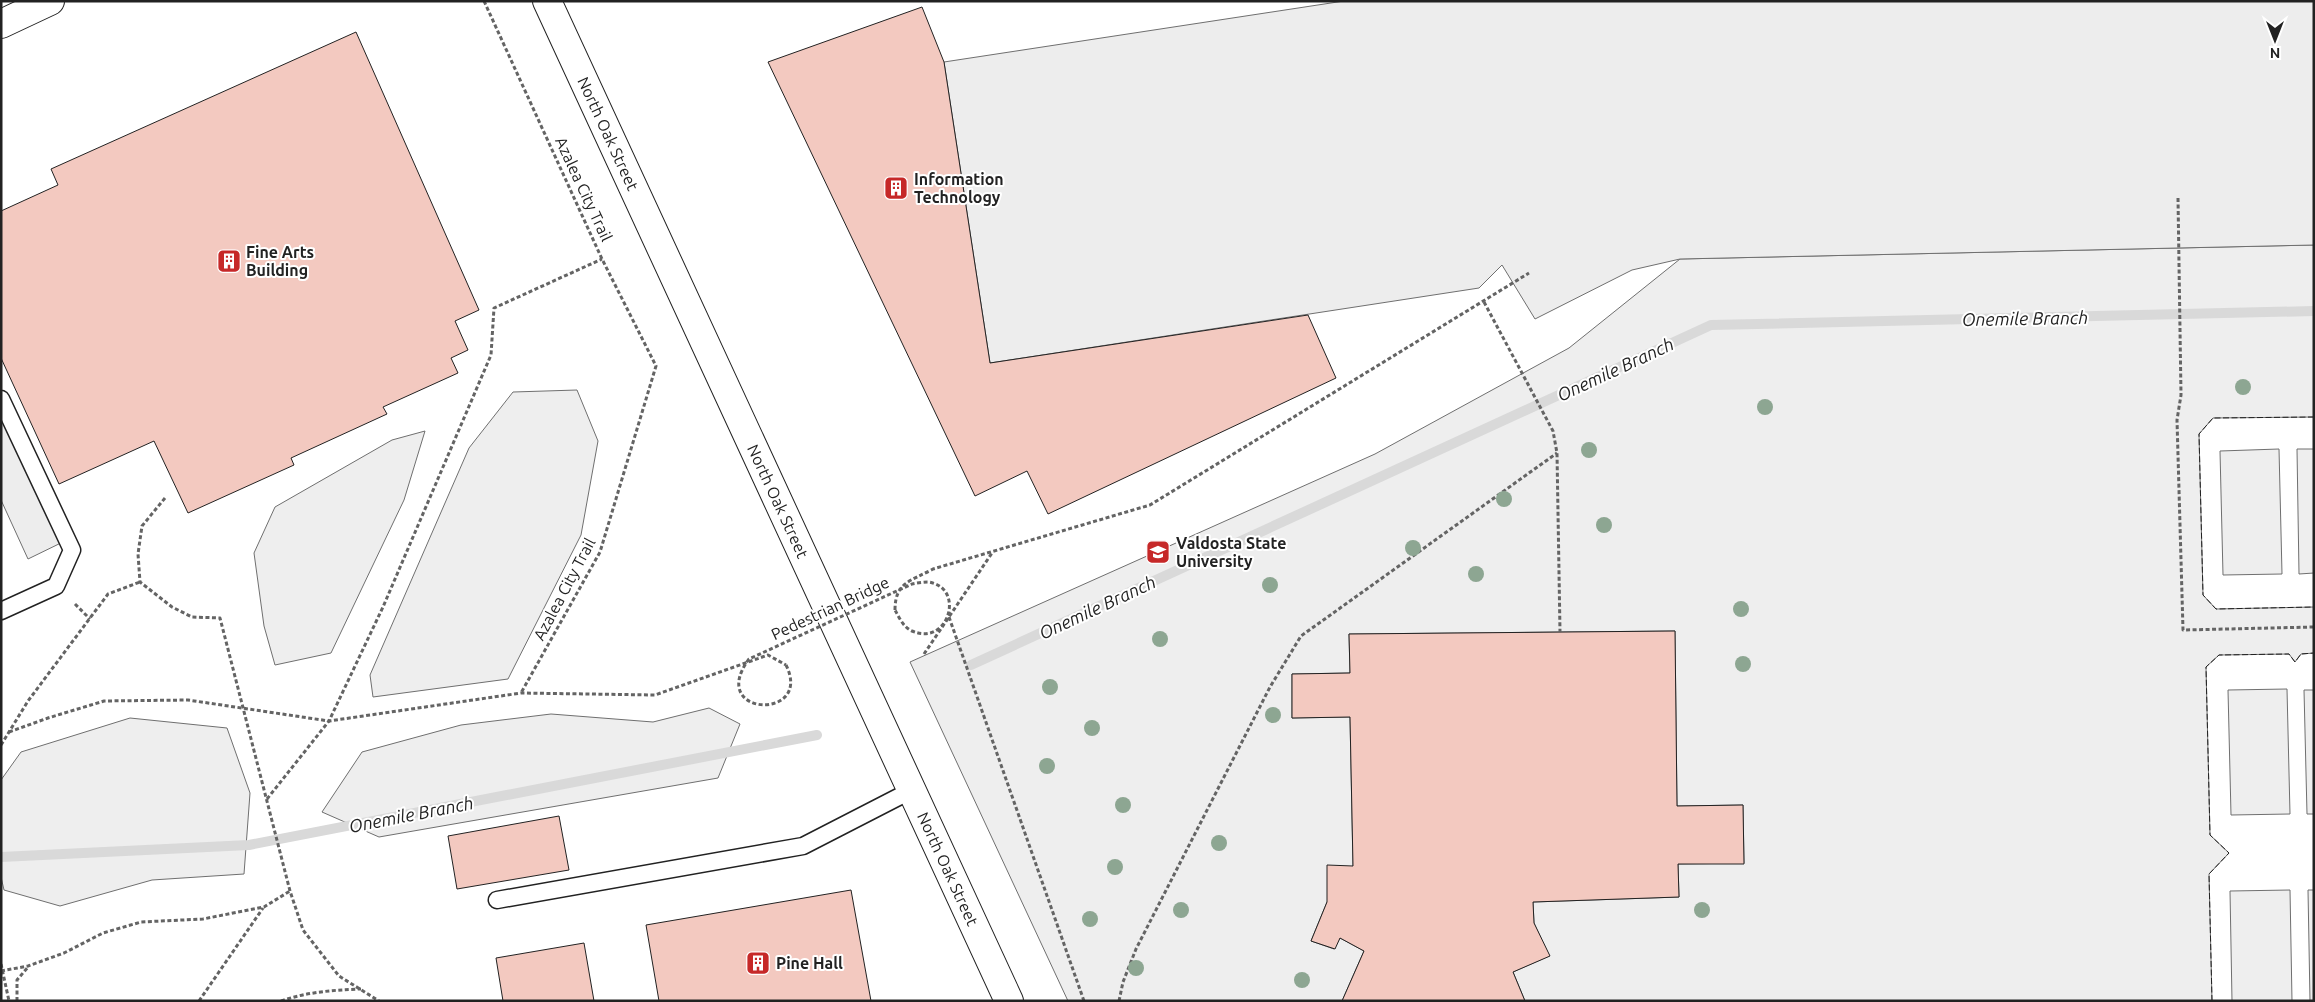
<svg xmlns="http://www.w3.org/2000/svg" width="2315" height="1002" viewBox="0 0 2315 1002" font-family="Ubuntu,sans-serif">
  <rect width="100%" height="100%" fill="#fff"/>
  <!-- green -->
  <g fill="#eee" stroke="#6f6f6f">
    <path d="M2314,245V417L2213,418L2199,434L2203,595L2216,609L2314,607V653L2301,654L2295,662L2289,654L2219,655L2206,667L2210,835L2229,853L2209,874L2212,1001H1525L1513,972L1549,956L1534,923L1533,902L1679,897L1678,864L1744,863L1743,805L1677,806L1675,631L1349,634L1350,673L1292,674V718L1350,717L1353,866L1327,902L1311,941L1334,949L1340,938L1364,951L1342,1001H1068L910,662L1375,454L1569,348L1680,259Z"/>
    <path d="M577,390L598,441L581,535L508,679L373,697L370,675L469,448L513,392Z"/>
    <path d="M425,431L404,500L331,653L275,665L264,626L254,553L275,507L392,440Z"/>
    <path d="M2279,449L2282,574L2223,575L2220,451Z"/>
    <path d="M2297,449H2314V573L2299,574Z"/>
    <path d="M2287,689L2290,814L2231,815L2228,690Z"/>
    <path d="M2304,690H2314V814H2307Z"/>
    <path d="M709,708L740,724L718,778L379,837L322,812L362,752L461,725L551,714L653,722Z"/>
    <path d="M130,718L227,728L250,793L244,874L152,880L60,906L4,890L1,877V780L21,752Z"/>
    <path d="M2290,890L2292,1001H2232L2230,891Z"/>
    <path d="M2308,890H2314V1001H2310Z"/>
  </g>
  <!-- parking -->
  <g fill="#ededed" stroke="#6f6f6f">
    <path d="M1344,1H2314V245L1680,259L1632,270L1535,319L1502,265L1479,288L990,363L944,62Z"/>
    <path d="M1,399L67,540L28,559L1,500Z"/>
  </g>
  <g fill="none" stroke-linecap="round" stroke-linejoin="round">
    <!-- stream -->
    <g stroke="#d9d9d9" stroke-width="10">
      <path d="M971,665L1711,325L2314,311"/>
      <path d="M1,857L249,845L817,735"/>
    </g>
  </g>
  <!-- building -->
  <g fill="#f3c9c0" stroke="#222">
    <path d="M922,7L944,62L990,363L1308,315L1336,378L1048,514L1027,471L975,496L768,62Z"/>
    <path d="M356,32L479,310L455,321L468,350L451,358L458,373L383,407L387,414L291,458L294,465L188,513L154,441L59,484L1,358V211L58,185L51,169Z"/>
    <path d="M1675,631L1677,806L1743,805L1744,864H1678L1679,897L1533,902L1534,923L1550,956L1513,972L1525,1001H1342L1364,951L1340,938L1335,949L1311,941L1327,902V865L1353,866L1350,717L1292,718V674L1350,673L1349,634Z"/>
    <path d="M559,816L569,870L457,889L448,836Z"/>
    <path d="M851,890L871,1001H659L646,925Z"/>
    <path d="M584,943L594,1001H503L496,958Z"/>
  </g>
  <g fill="none" stroke-linecap="round" stroke-linejoin="round">
    <!-- lane casing -->
    <g stroke="#222" stroke-width="19">
      <g id="lane">
        <path d="M1,399L72,550L56,586L1,611"/>
        <path d="M497,900L803,846L912,790"/>
      </g>
    </g>
    <!-- secondary casing -->
    <g stroke="#222" stroke-width="30">
      <g id="secondary">
        <path id="s1" d="M547,1L1009,1001"/>
        <path d="M1,24L50,1"/>
      </g>
    </g>
    <!-- path -->
    <g stroke="#646464" stroke-width="3" stroke-dasharray="4 2.5" stroke-linecap="butt">
      <path d="M484,1L602,259L656,366L600,552L521,693"/>
      <path d="M2178,198L2181,395L2177,420L2183,630L2314,627"/>
      <path d="M1484,302L1553,431L1557,453L1560,632"/>
      <path d="M165,498L142,526L138,554L140,582L172,607L192,617L220,618L290,891L303,930L339,976L379,1001"/>
      <path d="M75,604L90,619"/>
      <path d="M895,610C895,582 911,581 933,569L1150,505L1529,273"/>
      <path d="M949,617L1084,1001"/>
      <path d="M924,654L992,553"/>
      <path d="M9,732L48,718L104,701L188,700L329,721L521,693L655,695L768,655L786,665"/>
      <path d="M1,745L28,701L108,594L140,582"/>
      <path d="M267,799L329,721L383,607L491,355L494,308L602,259"/>
      <path d="M1,964L9,1001"/>
      <path d="M1,971L28,966L64,953L103,933L141,922L203,919L264,907L290,891"/>
      <path d="M17,1001V980L28,967"/>
      <path d="M199,1001L263,908"/>
      <path d="M281,1001C307,992 333,990 361,989"/>
      <path d="M1119,1001L1123,982L1136,949L1270,687L1301,636L1557,453"/>
    </g>
    <!-- lane -->
    <use href="#lane" stroke="#fff" stroke-width="16"/>
    <!-- secondary -->
    <use href="#secondary" stroke="#fff" stroke-width="28"/>
    <!-- path-bridge -->
    <path stroke="#646464" stroke-width="3" stroke-dasharray="4 2.5" stroke-linecap="butt" d="M786,665C814,721 706,717 749,659L912,584C917,583 923,582 928,582C966,587 949,647 912,631C903,627 899,617 895,610"/>
    <!-- fence -->
    <g stroke="#222" stroke-width="1" stroke-dasharray="6 2.5" stroke-linecap="butt">
      <path d="M2314,417L2213,418L2199,434L2203,595L2216,609L2314,607"/>
      <path d="M2212,1001L2209,874L2229,853L2210,835L2206,667L2219,655L2289,654L2295,662L2301,654L2314,653"/>
    </g>
  </g>
  <!-- trees -->
  <g fill="#8da692">
    <circle cx="2243" cy="387" r="8"/>
    <circle cx="1765" cy="407" r="8"/>
    <circle cx="1589" cy="450" r="8"/>
    <circle cx="1504" cy="499" r="8"/>
    <circle cx="1604" cy="525" r="8"/>
    <circle cx="1413" cy="548" r="8"/>
    <circle cx="1476" cy="574" r="8"/>
    <circle cx="1270" cy="585" r="8"/>
    <circle cx="1741" cy="609" r="8"/>
    <circle cx="1160" cy="639" r="8"/>
    <circle cx="1743" cy="664" r="8"/>
    <circle cx="1050" cy="687" r="8"/>
    <circle cx="1273" cy="715" r="8"/>
    <circle cx="1092" cy="728" r="8"/>
    <circle cx="1047" cy="766" r="8"/>
    <circle cx="1123" cy="805" r="8"/>
    <circle cx="1219" cy="843" r="8"/>
    <circle cx="1115" cy="867" r="8"/>
    <circle cx="1181" cy="910" r="8"/>
    <circle cx="1702" cy="910" r="8"/>
    <circle cx="1090" cy="919" r="8"/>
    <circle cx="1136" cy="968" r="8"/>
    <circle cx="1302" cy="980" r="8"/>
  </g>
  <!-- icons -->
  <defs>
    <g id="building-square" transform="scale(1.25)"><rect x="-9" y="-9" width="18" height="18" rx="4" fill="#c62828" stroke="#fff"/><path d="M-4-6H4V6H1V3H-1V6H-4ZM-2.5-4.3h1.7v1.8h-1.7ZM.8-4.3h1.7v1.8H.8ZM-2.5-1h1.7V.8h-1.7ZM.8-1h1.7V.8H.8Z" fill="#fff"/></g>
    <g id="university-square" transform="scale(1.25)"><rect x="-9" y="-9" width="18" height="18" rx="4" fill="#c62828" stroke="#fff"/><path d="M0-5L7-2L0 1L-7-2ZM-4 1L0 2.5L4 1V4Q0 6-4 4Z" fill="#fff"/></g>
  </defs>
  <g fill-rule="evenodd">
    <use href="#building-square" x="896" y="188"/>
    <use href="#building-square" x="229" y="261"/>
    <use href="#university-square" x="1158" y="552"/>
    <use href="#building-square" x="758" y="963"/>
  </g>
  <g text-anchor="middle" dominant-baseline="central" stroke-width="4" stroke-linejoin="round" paint-order="stroke">
    <!-- street labels -->
    <g font-size="16" fill="#222" stroke="#fff">
      <text stroke="none"><textPath href="#s1" startOffset="146">North Oak Street</textPath></text>
      <text transform="translate(584 189) rotate(65)">Azalea City Trail</text>
      <text stroke="none"><textPath href="#s1" startOffset="551">North Oak Street</textPath></text>
      <text transform="translate(564 589) rotate(-62)">Azalea City Trail</text>
      <text transform="translate(830 608) rotate(-25)">Pedestrian Bridge</text>
      <text stroke="none"><textPath href="#s1" startOffset="956">North Oak Street</textPath></text>
    </g>
    <!-- poi labels -->
    <g font-size="16" font-weight="bold" fill="#222" stroke="#fff" text-anchor="start">
      <text x="914" y="179">Information<tspan x="914" dy="18">Technology</tspan></text>
      <text x="246" y="252">Fine Arts<tspan x="246" dy="18">Building</tspan></text>
      <text x="1176" y="543">Valdosta State<tspan x="1176" dy="18">University</tspan></text>
      <text x="776" y="963">Pine Hall</text>
    </g>
    <!-- water labels -->
    <g font-size="18" font-style="italic" fill="#222" stroke="#fff">
      <text transform="translate(2025 318) rotate(-1)">Onemile Branch</text>
      <text transform="translate(1615 369) rotate(-25)">Onemile Branch</text>
      <text transform="translate(1097 607) rotate(-25)">Onemile Branch</text>
      <text transform="translate(411 814) rotate(-11)">Onemile Branch</text>
    </g>
  </g>
  <!-- border -->
  <rect width="2315" height="1002" fill="none" stroke="#222222" stroke-width="5"/>
  <!-- north arrow -->
  <g transform="translate(2275 40) rotate(180)" stroke="#ffffff" stroke-width="4" paint-order="stroke">
  <path d="M0-4L9 19L0 12L-9 19Z" fill="#222222"/>
  <text y="-8" font-size="14" font-weight="bold" text-anchor="middle" fill="#222222">N</text>
  </g>
</svg>
